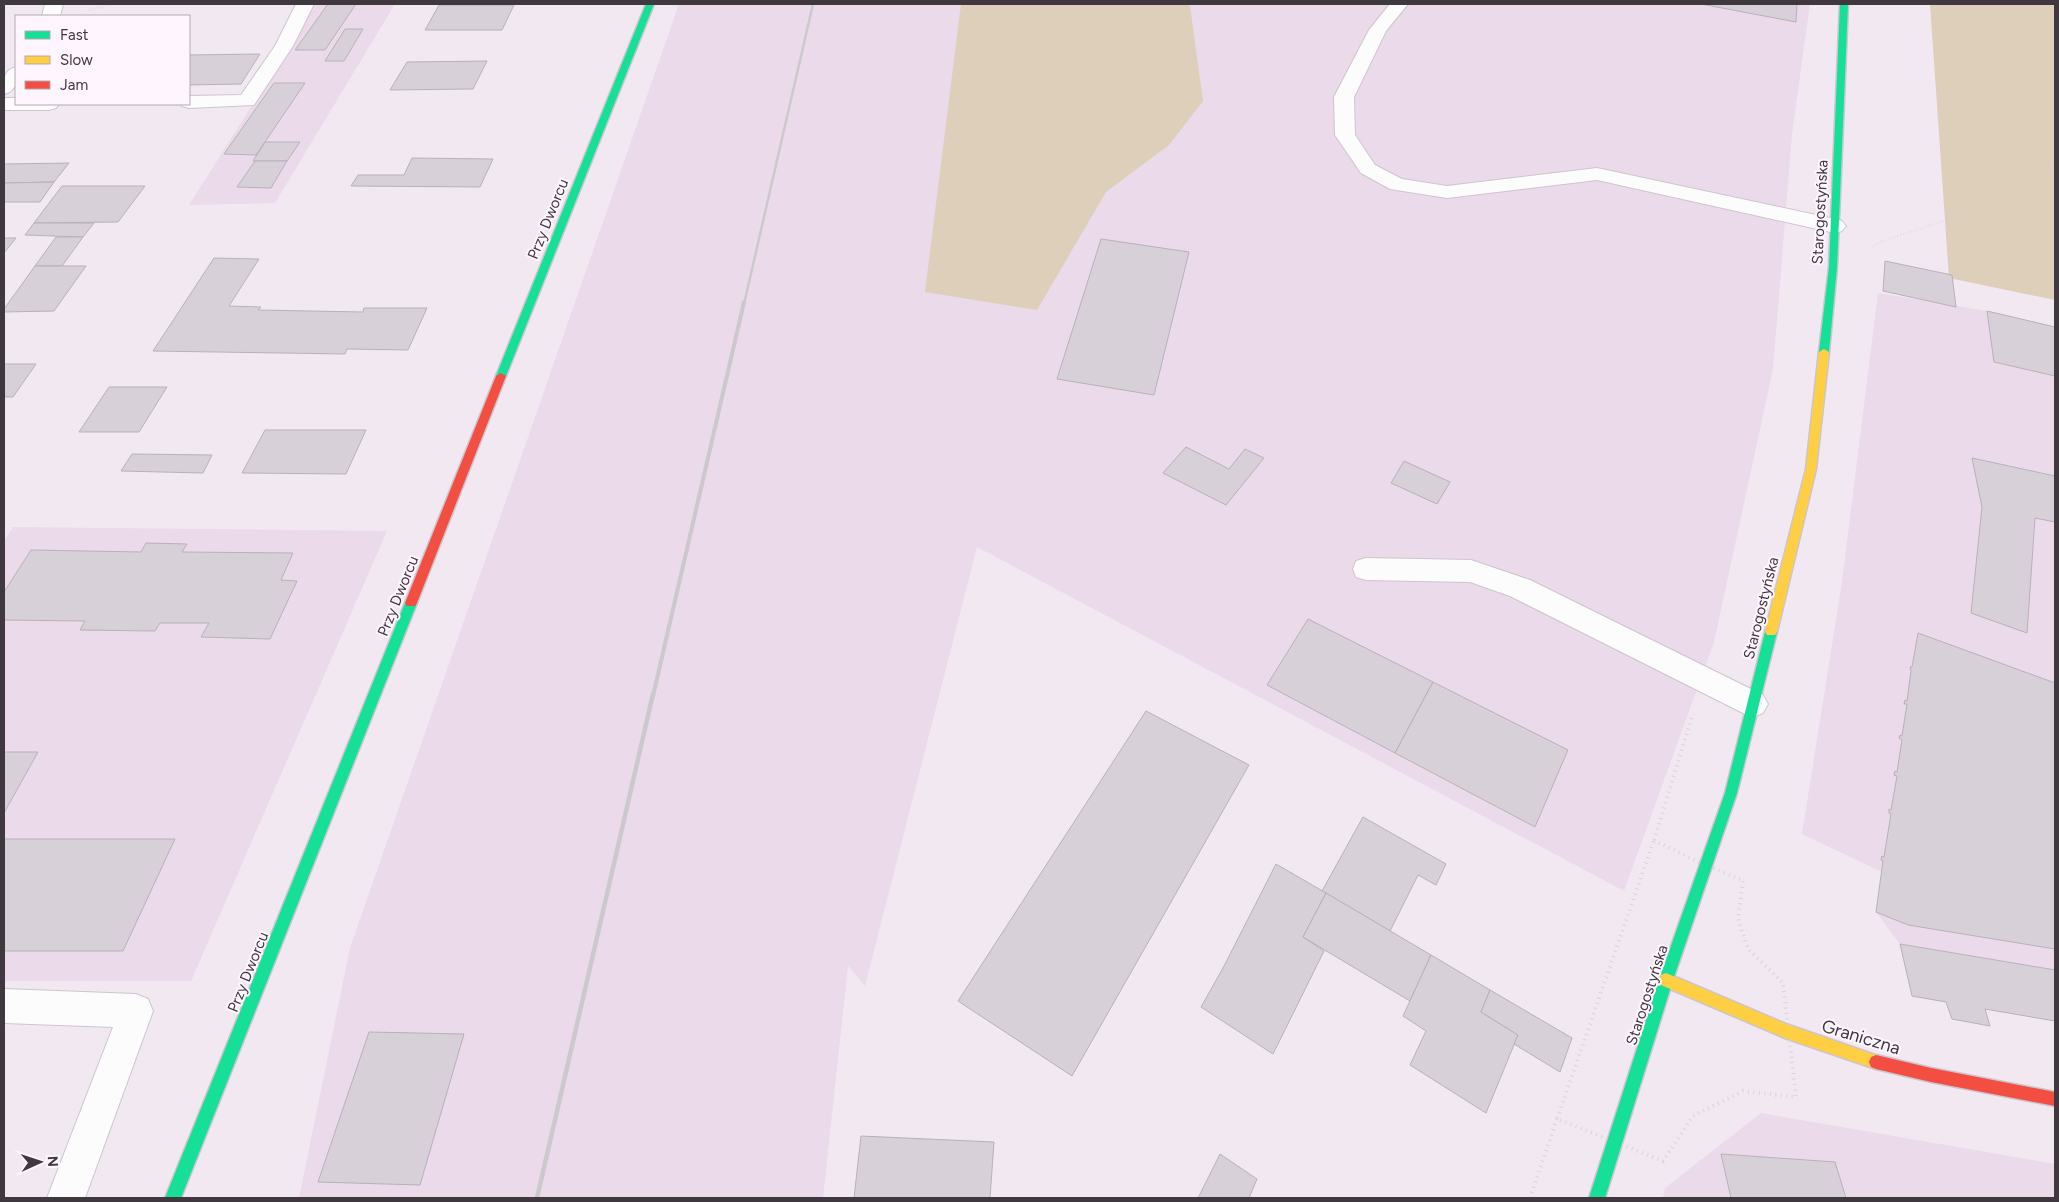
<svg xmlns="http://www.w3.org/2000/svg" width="2059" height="1202" viewBox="0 0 2059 1202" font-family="Figtree,sans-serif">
  <rect width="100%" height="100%" fill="#f2e8f2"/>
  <!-- built -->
  <g fill="#eadaea">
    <path d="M316,4H395L275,203L189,205Z"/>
    <path d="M679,4H1810L1792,134L1773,369L1714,642L1624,891L977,547L865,986L848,966L823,1198H299L350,948Z"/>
    <path d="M1878,293L1987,311L2055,327V1021L1986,1009L1990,1026L1952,1019L1946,1002L1912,996L1900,944L1876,912L1882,872L1802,834L1842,582Z"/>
    <path d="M13,527L387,531L191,981H4V541Z"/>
    <path d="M1761,1113L2055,1164V1198H1663L1665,1188Z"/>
  </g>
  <!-- forest -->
  <g fill="#ddcfba">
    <path d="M961,4H1183L1190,6L1203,101L1169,145L1106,192L1037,310L925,292Z"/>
    <path d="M1930,4H2055V300L1949,278Z"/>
  </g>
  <!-- building -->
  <g fill="#d8d0d8" stroke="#b8b1b8">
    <path d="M328,4H356L325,50H295Z"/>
    <path d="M1701,4H1797L1796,22Z"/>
    <path d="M439,5H514L502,30H425Z"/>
    <path d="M345,29H363L344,61H325Z"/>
    <path d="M260,54L241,84L189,85V55Z"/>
    <path d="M487,61L473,89L390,90L407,62Z"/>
    <path d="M274,83H305L256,155L224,154Z"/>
    <path d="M265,142H300L287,161H253Z"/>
    <path d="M412,158L493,159L480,187L351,186L358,175H404Z"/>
    <path d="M255,161H287L271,188L237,187Z"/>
    <path d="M69,163L54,182L4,183V164Z"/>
    <path d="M54,182L40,202H4V183Z"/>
    <path d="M62,186H145L118,222L34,223Z"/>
    <path d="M34,223H94L83,237L25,235Z"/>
    <path d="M56,237H83L62,266H35Z"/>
    <path d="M4,238H16L4,253Z"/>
    <path d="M1101,239L1189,252L1154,395L1057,379Z"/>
    <path d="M214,258L259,259L229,306L261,307L258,310L363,312L364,308H427L408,350L347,349L345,354L153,351Z"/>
    <path d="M1885,261L1952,275L1956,307L1883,291Z"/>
    <path d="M35,266H86L54,311L4,312V309Z"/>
    <path d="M1987,311L2055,327V376L1994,362Z"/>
    <path d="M4,364H36L13,397H4Z"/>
    <path d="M109,387H167L139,432H79Z"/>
    <path d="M265,430H366L346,474L242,473Z"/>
    <path d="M1186,447L1229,469L1245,449L1264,458L1226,505L1163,473Z"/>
    <path d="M132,454L212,455L203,473L121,471Z"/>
    <path d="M1972,458L2055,476V522L2035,518L2027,633L1971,613L1982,507Z"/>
    <path d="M1404,461L1450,482L1437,504L1391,483Z"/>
    <path d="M146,543L187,544L182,552L293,553L281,580L297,581L270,639L201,637L209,623H160L155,631L80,630L85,621L4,620V592L31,550L141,552Z"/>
    <path d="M1308,619L1433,682L1395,753L1267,685Z"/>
    <path d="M1918,633L2055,683V949L1908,925L1876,912L1883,861L1881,860L1882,856L1884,857L1891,814L1889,813V809L1891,810L1897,776L1894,775L1895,771L1897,772L1902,740L1899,738L1900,735L1902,736L1907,704H1904L1905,700L1907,701L1911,671L1910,667H1912Z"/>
    <path d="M1433,682L1568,750L1535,827L1395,753Z"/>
    <path d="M1146,711L1249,765L1072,1076L958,1001Z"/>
    <path d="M4,752H38L4,813Z"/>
    <path d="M1363,817L1446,864L1436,885L1418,875L1390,931L1322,891Z"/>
    <path d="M4,839H175L123,951H4Z"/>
    <path d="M1276,864L1326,893L1303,937L1324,951L1273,1054L1201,1007L1223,968Z"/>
    <path d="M1326,893L1431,955L1410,1001L1303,937Z"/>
    <path d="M1900,944L2055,970V1021L1985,1009L1990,1026L1952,1019L1946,1002L1912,996Z"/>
    <path d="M1431,955L1490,990L1481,1012L1518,1035L1486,1113L1410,1065L1426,1031L1403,1016Z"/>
    <path d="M1490,990L1572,1038L1560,1072L1514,1044L1518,1035L1481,1012Z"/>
    <path d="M369,1032L464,1034L420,1185L318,1182Z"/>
    <path d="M861,1136L994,1142L990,1198H854Z"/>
    <path d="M1220,1154L1257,1179L1249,1198H1198Z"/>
    <path d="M1721,1154L1835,1162L1846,1198H1731Z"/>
  </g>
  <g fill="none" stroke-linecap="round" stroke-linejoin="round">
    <!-- lane casing -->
    <g stroke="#cdc5cd" stroke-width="2">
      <g id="lane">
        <path d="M296,4H314L293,46L254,105L189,108L182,106L181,104H189V96L241,95L275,46Z"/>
        <path d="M1390,4H1408L1386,31L1354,97L1355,135L1375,165L1402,179L1447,186L1597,168L1835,219L1842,221L1846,226L1842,231L1835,233L1597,180L1447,198L1390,189L1361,173L1335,135L1334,97L1369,30Z"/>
        <path d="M4,98H16V104H59L56,108L49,110H4Z"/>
        <path d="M1366,558L1471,560L1530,580L1763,695L1768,704L1763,713L1753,717L1743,713L1510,596L1470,582L1366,580L1356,577L1353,569L1356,561Z"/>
        <path d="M4,989L136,994L148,999L153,1011L85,1198H47L113,1027L4,1023Z"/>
      </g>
    </g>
    <!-- street casing -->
    <g stroke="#cdc5cd" stroke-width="2">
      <g id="street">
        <path d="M45,4H63L60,16H42Z"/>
        <path d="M16,67C17,79 18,91 4,94C4,81 2,71 16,67Z"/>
      </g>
    </g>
    <!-- fast casing -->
    <g stroke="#cdc5cd" stroke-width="3">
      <g id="fast">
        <path d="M646,4H654L506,376L504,378H498L496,376Z"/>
        <path d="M1840,4H1848L1837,267L1829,352L1824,355L1819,352L1829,267Z"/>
        <path d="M411,598L415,600L417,603L181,1198H165L405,603L407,600Z"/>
        <path d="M1771,627L1775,629L1777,632L1737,793L1673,980L1605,1198H1589L1659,980L1725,793L1765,632L1767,629Z"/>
      </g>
    </g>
    <!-- slow casing -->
    <g stroke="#cdc5cd" stroke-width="3">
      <g id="slow">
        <path d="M1824,349L1829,352L1816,469L1777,632L1775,635H1767L1765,632L1806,469L1819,352Z"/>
        <path d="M1666,973L1786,1024L1881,1057L1883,1062L1881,1067L1876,1069L1785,1038L1661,985L1659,980L1661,975Z"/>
      </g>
    </g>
    <!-- jam casing -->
    <g stroke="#cdc5cd" stroke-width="3">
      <g id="jam">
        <path d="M501,373L506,376L417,603L415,606H407L405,603L496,376Z"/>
        <path d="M1876,1055L1931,1068L2055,1092V1106L1931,1082L1876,1069L1871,1067L1869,1062L1871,1057Z"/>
      </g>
    </g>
    <!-- path-far1 -->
    <g stroke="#d8d4d8" stroke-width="2.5" stroke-dasharray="0.5 2.5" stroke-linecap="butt">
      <path d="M1944,4L1964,214"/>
      <path d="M88,10L114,4"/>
      <path d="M1870,248L1880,242L1964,214L2055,165"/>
    </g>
    <!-- path -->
    <g stroke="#d8d4d8" stroke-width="4" stroke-dasharray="1 4.5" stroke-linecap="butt">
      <path d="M1654,840L1707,866L1743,880L1738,919L1748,949L1783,983L1796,1097L1743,1091L1693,1116L1663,1161L1557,1119Z"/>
      <path d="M1654,840L1692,716"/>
      <path d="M1530,1198L1557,1119"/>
    </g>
    <!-- lane -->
    <use href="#lane" fill="#fdfcfd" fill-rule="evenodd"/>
    <!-- street -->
    <use href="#street" fill="#fdfcfd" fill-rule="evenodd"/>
    <!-- fast -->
    <use href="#fast" fill="#16e098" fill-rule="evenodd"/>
    <!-- slow -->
    <use href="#slow" fill="#ffcf43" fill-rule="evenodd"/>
    <!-- jam -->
    <use href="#jam" fill="#f24e42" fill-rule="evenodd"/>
    <!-- rail-far2 -->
    <path stroke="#cbc9cb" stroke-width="2.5" d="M744,304L813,4"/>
    <!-- rail-far1 -->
    <path stroke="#cbc9cb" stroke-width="4" d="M653,696L744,302"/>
    <!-- rail -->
    <path stroke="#cbc9cb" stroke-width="4.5" d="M537,1198L653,694"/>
  </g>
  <g text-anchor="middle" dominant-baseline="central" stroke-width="4" stroke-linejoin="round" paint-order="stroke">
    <!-- street labels -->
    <g font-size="15" fill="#3f383f" stroke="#fff5ff">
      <text transform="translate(1820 212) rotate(-87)">Starogostyńska</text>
      <text transform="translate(548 219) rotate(-68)">Przy Dworcu</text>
      <text transform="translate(398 596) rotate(-68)">Przy Dworcu</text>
      <text transform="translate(1761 608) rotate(-76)">Starogostyńska</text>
      <text transform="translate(248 972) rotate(-68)">Przy Dworcu</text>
      <text transform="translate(1647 995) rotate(-72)">Starogostyńska</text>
    </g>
    <!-- near-street labels -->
    <g font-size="18" fill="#3f383f" stroke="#fff5ff">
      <text transform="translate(1861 1037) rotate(17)">Graniczna</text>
    </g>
  </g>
  <!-- border -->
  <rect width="2059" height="1202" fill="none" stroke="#3f383f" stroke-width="10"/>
  <!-- legend -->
  <rect x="15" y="15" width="175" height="90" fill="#fff5ff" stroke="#b2a9b2"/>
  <rect x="25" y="31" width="25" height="8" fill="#16e098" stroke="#b2a9b2"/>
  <text x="60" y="40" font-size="15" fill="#3f383f">Fast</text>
  <rect x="25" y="56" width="25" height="8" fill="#ffcf43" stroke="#b2a9b2"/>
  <text x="60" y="65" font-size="15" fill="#3f383f">Slow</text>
  <rect x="25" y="81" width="25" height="8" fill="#f24e42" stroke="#b2a9b2"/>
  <text x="60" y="90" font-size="15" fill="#3f383f">Jam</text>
  <!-- north arrow -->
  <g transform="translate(40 1162) rotate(87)" stroke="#fff5ff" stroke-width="4" paint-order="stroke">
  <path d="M0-4L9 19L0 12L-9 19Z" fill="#3f383f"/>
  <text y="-8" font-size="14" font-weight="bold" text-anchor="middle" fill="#3f383f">N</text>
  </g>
</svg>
